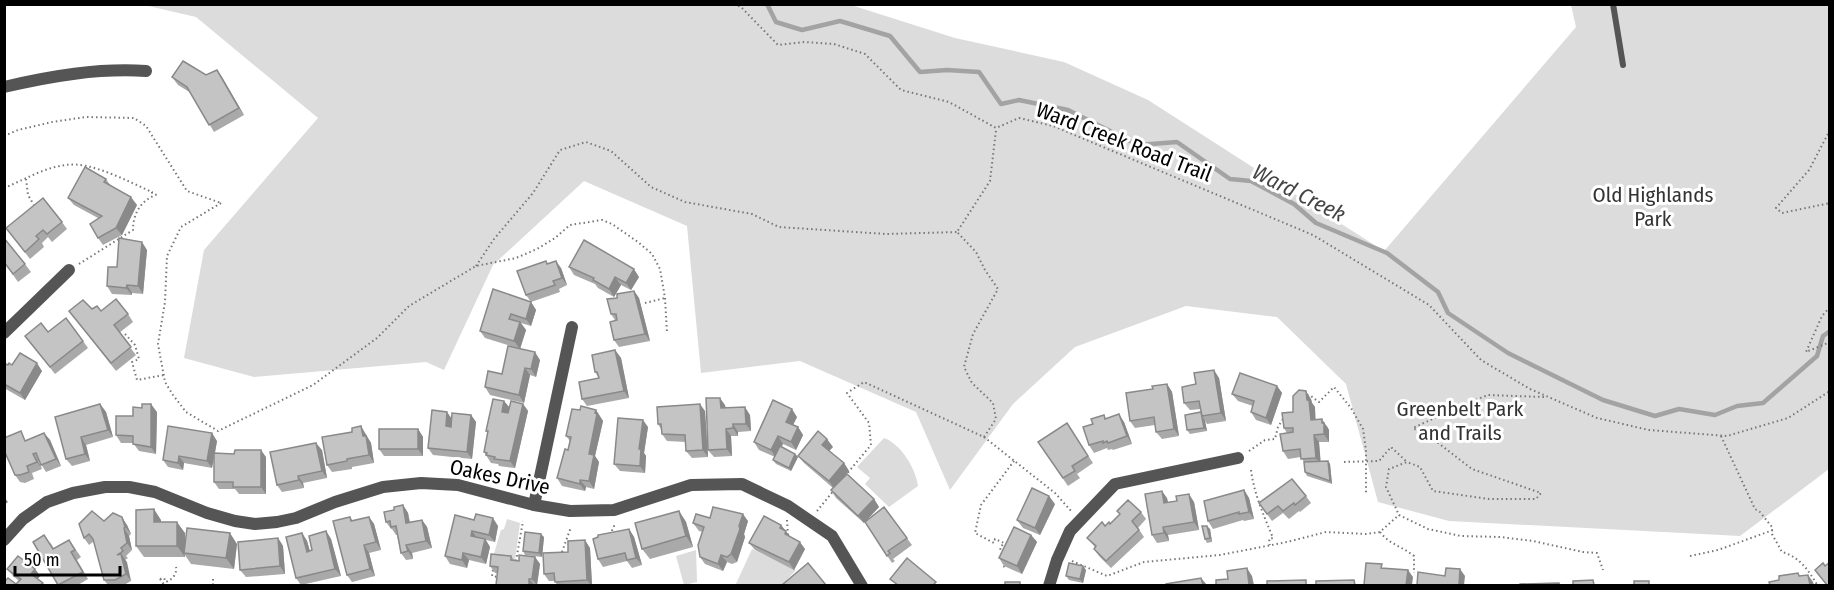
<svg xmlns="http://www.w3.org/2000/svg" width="1834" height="590" viewBox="0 0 1834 590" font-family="'Fira Sans Condensed',sans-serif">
  <rect width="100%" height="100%" fill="#fff"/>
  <!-- green -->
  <g fill="#dcdcdc">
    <path d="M144,5H851L955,38L1064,62L1148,100L1390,255L1385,250L1576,27L1571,5H1829V469L1740,536L1449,521L1378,502L1346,384L1277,317L1186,306L1075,347L1013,404L950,490L916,412L800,361L701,373L687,226L584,181L493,265L444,370L426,362L254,377L184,358L204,250L318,118L196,17Z"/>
    <path d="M884,438C901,444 916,469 918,486L889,507L865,484L870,478L857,467Z"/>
    <path d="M507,519L520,523L515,560L493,557L501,530L504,529Z"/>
    <path d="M752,549L796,570L782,585L735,586Z"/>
    <path d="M696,550L697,582L684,585L676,556Z"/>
  </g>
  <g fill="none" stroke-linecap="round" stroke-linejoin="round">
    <!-- stream -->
    <path stroke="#a3a3a3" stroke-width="4.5" d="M767,4L776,22L802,30L840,21L890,36L920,72L947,70L979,72L1001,104L1019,100L1068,110L1138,145L1177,142L1230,179L1251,181L1294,204L1316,223L1387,253L1438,292L1448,313L1508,353L1603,400L1655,416L1679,409L1715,415L1737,406L1763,403L1817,356L1823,336L1830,331"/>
    <!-- path -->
    <g stroke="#777" stroke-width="2" stroke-dasharray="1.5 3" stroke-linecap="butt">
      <path d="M734,4L741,7L778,45L804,42L834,44L865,54L901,90L949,102L996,128L1019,118L1053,126L1313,235L1429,305L1481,360L1530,389L1597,418L1649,430L1727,436L1788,418L1830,391"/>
      <path d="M1830,130L1809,170L1776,208L1782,213L1830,203"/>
      <path d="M4,136L18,130L52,122L86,117L134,118L146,126L187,191L221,203"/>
      <path d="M26,179L28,195L35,207"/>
      <path d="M4,188C24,180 45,167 66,165C91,161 129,182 152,192V196"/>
      <path d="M221,203L181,227L167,256L165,302L158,344L165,382L173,395L186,412L218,431L313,385L377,338L409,306L476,266L516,258L537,249L555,238L570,225L602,220L612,224L638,242L652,254L660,269L665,298L667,333"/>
      <path d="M79,264L133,230C133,213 141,200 158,194"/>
      <path d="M476,266L494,239L533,193L560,150L586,142L611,151L651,187L685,202L752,214L779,227L886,234L957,232"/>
      <path d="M645,303L665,298"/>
      <path d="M1830,307L1822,316L1806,352L1830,342"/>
      <path d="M125,334L135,345L139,359L132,362L137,380L164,375"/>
      <path d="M1307,395L1311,396L1319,402L1334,387L1351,408L1363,429L1366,450V495"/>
      <path d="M1544,397L1488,395L1456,408L1413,428L1437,442L1472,469L1541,493L1536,499H1489L1433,491L1420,467L1407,462L1389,469L1386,487L1399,515L1428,529L1461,536L1500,537L1533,541L1583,552L1597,553L1603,570"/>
      <path d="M1721,436L1755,509L1760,512L1772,527V534L1782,552C1800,557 1808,570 1818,586"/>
      <path d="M984,437L1055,493L1072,512"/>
      <path d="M1249,451L1265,440L1275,439L1278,427L1283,419"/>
      <path d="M1344,462L1379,461L1391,447L1407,462"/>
      <path d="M1251,470C1254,494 1264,516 1273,538L1269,539L1270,545"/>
      <path d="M845,476L871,445L869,423L847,393L864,382L984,437L996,419L993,403L972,383L964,367L973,334L998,289L985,270L976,252L957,232L990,181L996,130"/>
      <path d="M817,511L834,490"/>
      <path d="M787,520L788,535"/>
      <path d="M1380,532C1389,544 1403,547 1414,556V573"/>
      <path d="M610,535L615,524"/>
      <path d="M562,552L571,527"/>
      <path d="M1002,554L1000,548L1004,543L995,539L994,543L975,533L981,505L1014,461"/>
      <path d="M1690,556L1718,550L1773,530"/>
      <path d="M516,561L523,521"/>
      <path d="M1072,561L1107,576L1144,562L1220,555L1287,542L1326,532L1366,534L1380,532L1399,515"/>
      <path d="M1004,562L1003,566L1006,568"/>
      <path d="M493,570L492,576L498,577"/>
      <path d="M160,579L164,578L166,582C173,579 177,574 176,567"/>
      <path d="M160,579L165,586"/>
      <path d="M213,579V586"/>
    </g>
    <!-- service -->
    <path stroke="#555" stroke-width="6" d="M1613,4L1623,65"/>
    <!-- minor -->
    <g stroke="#555" stroke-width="12">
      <path d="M4,87C51,76 98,68 146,71"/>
      <path d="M4,333L69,270"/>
      <path d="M534,505L572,327"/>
      <path d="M4,540L23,519L47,502L73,493L105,487H129L155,492L207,513L235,521L255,524L277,522L296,518L335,502L383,487L421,483L458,485L534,505L570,511L614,510L691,485L742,484L788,506L832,536L862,586"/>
      <path d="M1049,586L1057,560L1070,531L1115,484L1238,458"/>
    </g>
  </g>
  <!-- wall -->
  <g fill="#a9a9a9">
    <path d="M217,70L244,115L214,132L191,93L178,85L172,77L206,75Z"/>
    <path d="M106,179L111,186L137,205L122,235L103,245L98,238V218L74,205L68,198Z"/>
    <path d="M62,222L67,229L52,242L48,237L42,243L44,247L30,259L6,228Z"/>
    <path d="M147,250L143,294L132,293V295L112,294L107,286L117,267Z"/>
    <path d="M546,261L548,264L561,268L567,285L559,289L560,292L531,302L526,295Z"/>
    <path d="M4,262L25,264L31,272L18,282Z"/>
    <path d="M569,267L639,277L631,290L621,285L614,297L598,288L595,284L574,275Z"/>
    <path d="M634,291L639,298L650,341L619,347L614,340L615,320L611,314L617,298Z"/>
    <path d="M531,302L536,310L531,326L521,323L526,330L520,349L485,338L480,331Z"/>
    <path d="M92,309L128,314L133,322L119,333L136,355L116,371L69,311Z"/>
    <path d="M48,332L83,341L88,348L55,374L25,336Z"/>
    <path d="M615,350L621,358L629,398L587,406L582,399L599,378L595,372Z"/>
    <path d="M540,360L536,377L530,375L524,403L490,395L485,387L502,374Z"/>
    <path d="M4,363L8,365L42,371L25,400L4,388Z"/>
    <path d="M1219,378L1226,421L1207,424L1205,421L1207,431L1190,434L1187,430L1201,412V409L1190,410L1184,403L1196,384Z"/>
    <path d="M1167,384L1172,392L1179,436L1162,439L1156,432L1155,425L1135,428L1130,421L1153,389Z"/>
    <path d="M1277,386L1282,393L1271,425L1256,420L1251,412L1253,406L1238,401L1232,394Z"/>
    <path d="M1311,399L1312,403L1315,407V419L1327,426L1329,430V442H1319L1320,461H1328L1330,464L1332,484L1307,476L1305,472L1304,462L1301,457L1288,459L1283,451L1287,433L1284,428L1293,412Z"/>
    <path d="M504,401L509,408L523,404L528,411L515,468L499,466L498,464L491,463L484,452L488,434L486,431Z"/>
    <path d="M100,404L106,412L113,437L86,445L90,461L72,466L66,459Z"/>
    <path d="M725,405L726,408L750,415L751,431L738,432V436H731L732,456L714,457L708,450Z"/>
    <path d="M596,410L603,421L595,456L599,462L594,489L586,487L585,491L562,486L557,478L568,450L570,441L566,436Z"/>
    <path d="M705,411L708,457L692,458L686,451V442L667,441L662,434L661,429L658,424Z"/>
    <path d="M157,412L156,454L139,451L133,443H121L116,435L133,416Z"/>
    <path d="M471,415L476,422L472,459L433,455L428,448L452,418Z"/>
    <path d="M1104,415L1106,419L1124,422L1132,444L1113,450L1112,449L1108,450L1107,448L1094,453L1089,445L1093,424Z"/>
    <path d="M797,417L793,425L798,427L803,435L796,450L783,444L781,447L795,454L798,457L791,471L776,464L773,460L775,457L759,450L754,442Z"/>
    <path d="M1067,423L1093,463L1077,474L1080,478L1068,486L1038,442Z"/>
    <path d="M648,427L644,453L646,456L645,473L620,471L614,464Z"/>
    <path d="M418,429L423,437V456H384L379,449Z"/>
    <path d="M44,433L50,440L61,466L46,472L39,461H38L42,469L32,473L34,479L25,483L20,482L15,475L27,440Z"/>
    <path d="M366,434L367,437L371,443L374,463L352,467V469L332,472L327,465Z"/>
    <path d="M217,441L215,453L266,457V494H239L235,489H219L214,482V454L212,468L184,463L183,470L168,467L163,460Z"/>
    <path d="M833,447L829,451L844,463L849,471L846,475L874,499L879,507L866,521L884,507L912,545L893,559L895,561L892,563L865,522L864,523L836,498L831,490L833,488L804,463L798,456Z"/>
    <path d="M322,450L327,478L303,483L304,488L282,492L277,485Z"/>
    <path d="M1244,490L1249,498L1254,519L1244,521L1243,520L1213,529L1208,521Z"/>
    <path d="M1306,496L1311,503L1300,512L1299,511L1289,519L1283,513L1272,521L1259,503Z"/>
    <path d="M1167,498L1168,502H1194L1199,530L1168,535L1169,541L1157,543L1152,535Z"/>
    <path d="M1055,504L1040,535L1023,528L1017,520Z"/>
    <path d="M403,505L408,513L410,522L422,520L427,527L432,548L412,553L413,559L406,560L401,553L397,535H396L392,529H391L386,522L394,510Z"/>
    <path d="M679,511L686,522L693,547L650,559L642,549Z"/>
    <path d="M1117,511L1141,512L1146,519L1138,528L1144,537L1111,568L1099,556L1094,549L1095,547L1087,538L1105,526L1110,524L1120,514Z"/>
    <path d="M455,515L498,526L495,542L486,540L490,547L486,564L469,560L467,568L450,564L445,556Z"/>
    <path d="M350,517L353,521L369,517L374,524L381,550L369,553L375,576L352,582L347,575Z"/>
    <path d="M710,518L748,521L744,534L745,537L737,562L732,564L727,562L723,571L705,564L700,557L703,532L699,531L693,523Z"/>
    <path d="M161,520V522L185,533V542L237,544L234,569L191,564L185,555V557H144L136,546Z"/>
    <path d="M104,521L127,525L131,534L129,536L132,550L126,556L128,558L125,560L131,581L124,585H108L104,580L94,541L89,545L84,538Z"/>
    <path d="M781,525L790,537L805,549L794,570L755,550L749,543Z"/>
    <path d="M629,529L634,537L642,565L632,568L627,561L603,567L598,559Z"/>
    <path d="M1210,529L1212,542L1207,543L1205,539Z"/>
    <path d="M326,531L331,539L341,576L301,585L296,578L302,533L307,541L310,551L312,550Z"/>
    <path d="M1031,535L1037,542L1022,574L1004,566L999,558Z"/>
    <path d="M544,537L542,557L525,555L523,551Z"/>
    <path d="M278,538L283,546L285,574L246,577L240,570Z"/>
    <path d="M69,540L81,557L77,560L88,579L78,585H58L50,542L54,549Z"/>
    <path d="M590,548L592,585H557L555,581H549L544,574L568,552Z"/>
    <path d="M511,556L515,561H519L535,557L540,564L537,585H496L498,573H495L490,566Z"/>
    <path d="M7,569H35L40,576L38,579L19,581L13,576Z"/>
    <path d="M1086,570L1083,583L1069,580L1066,576Z"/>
  </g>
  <!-- shaded-wall -->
  <g fill="#898989">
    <path d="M217,70L222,77L244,115L239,108Z"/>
    <path d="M131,197L137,205L122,235L116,228Z"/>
    <path d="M142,242L147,250L143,294L138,286Z"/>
    <path d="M556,261L561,268L567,285L562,278Z"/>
    <path d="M634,269L639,277L631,290L626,283Z"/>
    <path d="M615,277L621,285L614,297L609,289Z"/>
    <path d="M127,285L132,293V295L126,288Z"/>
    <path d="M634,291L639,298L650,341L645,334Z"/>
    <path d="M531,302L536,310L531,326L526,319Z"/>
    <path d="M520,322L526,330L520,349L514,341Z"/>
    <path d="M615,350L621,358L629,398L624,391Z"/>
    <path d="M535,352L540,360L536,377L531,369Z"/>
    <path d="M37,363L42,371L25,400L20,393Z"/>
    <path d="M525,368L530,375L524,403L519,395Z"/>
    <path d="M1214,370L1219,378L1226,421L1221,413Z"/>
    <path d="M1167,384L1172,392L1179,436L1174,429Z"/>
    <path d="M1277,386L1282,393L1271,425L1266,418Z"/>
    <path d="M1306,391L1311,399L1312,403L1315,407L1316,427L1311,420L1307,400Z"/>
    <path d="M720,398L725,405L726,416L721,408Z"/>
    <path d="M504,401L510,408L507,419L502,412Z"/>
    <path d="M100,404L106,412L113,437L108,430Z"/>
    <path d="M151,404L157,412L156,454L151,447Z"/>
    <path d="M523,404L528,411L515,468L510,461Z"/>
    <path d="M700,404L705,411L708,457L703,450Z"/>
    <path d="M745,407L750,415L751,431L746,424Z"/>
    <path d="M792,409L797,417L791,429L786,422Z"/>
    <path d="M596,410L603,421L595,456L599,462L594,489L589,481V454Z"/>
    <path d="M447,412L452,419L451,434L446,426Z"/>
    <path d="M1119,414L1124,422L1132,444L1127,436Z"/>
    <path d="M471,415L476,422L472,459L467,452Z"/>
    <path d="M1203,417L1205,421L1207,431L1204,428Z"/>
    <path d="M1322,419L1329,430V442L1324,434Z"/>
    <path d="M643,420L648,427L644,453L646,456L645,473L640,466L639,449Z"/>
    <path d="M733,424L738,432V436L733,428Z"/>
    <path d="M361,426L371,443L374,463L369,455L363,436Z"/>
    <path d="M798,427L803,435L796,450L791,442Z"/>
    <path d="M418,429L423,437V456L418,449Z"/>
    <path d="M726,429L731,436L732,456L727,449Z"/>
    <path d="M44,433L50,440L61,466L56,459Z"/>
    <path d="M212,433L217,441L212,468L207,461Z"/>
    <path d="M1314,435L1319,442L1321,465L1316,458Z"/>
    <path d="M778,436L783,444L776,458L771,450Z"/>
    <path d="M81,437L86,445L90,461L85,454Z"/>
    <path d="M827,439L833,447L827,453L822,445Z"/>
    <path d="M316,443L322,450L327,478L322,471Z"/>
    <path d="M261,450L266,457V494L261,487Z"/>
    <path d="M33,454L38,461L42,469L37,462Z"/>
    <path d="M795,454L798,457L791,471L789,468Z"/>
    <path d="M179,456L184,463L183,470L178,463Z"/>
    <path d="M1328,461L1330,464L1332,484L1330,481Z"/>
    <path d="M844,463L849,471L834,489L829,481Z"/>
    <path d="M298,476L303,483L304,488L299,480Z"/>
    <path d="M580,480L586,487L585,491L580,484Z"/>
    <path d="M1244,490L1249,498L1254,519L1249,512Z"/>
    <path d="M1162,491L1167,498L1169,510L1164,503Z"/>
    <path d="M1189,494L1194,502L1199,530L1194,522Z"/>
    <path d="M1049,496L1055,504L1040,535L1035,528Z"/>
    <path d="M4,497L8,502L4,505Z"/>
    <path d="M874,499L879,507L864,523L858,516Z"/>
    <path d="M403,505L408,513L411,531L406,523Z"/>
    <path d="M154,509L161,520V533L154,522Z"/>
    <path d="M679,511L686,522L693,547L686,536Z"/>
    <path d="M743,514L748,521L744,534L745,537L737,562L731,554Z"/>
    <path d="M122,517L127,525L131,534L125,527Z"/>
    <path d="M369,517L374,524L381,550L376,542Z"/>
    <path d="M493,518L498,526L495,542L489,535Z"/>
    <path d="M422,520L427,527L432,548L426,541Z"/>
    <path d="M177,522L185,533V553H184L185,557L177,546Z"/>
    <path d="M781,525L792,539L790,541L780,528Z"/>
    <path d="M1207,526L1210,529L1212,542L1210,538Z"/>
    <path d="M1163,527L1168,535L1169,541L1164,533Z"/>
    <path d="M124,528L129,536L132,550L127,543Z"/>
    <path d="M629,529L634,537L642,565L636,558Z"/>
    <path d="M326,531L331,539L341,576L335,569Z"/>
    <path d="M472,531L477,538L471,536Z"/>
    <path d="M230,533L237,544L234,569L226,558Z"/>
    <path d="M302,533L307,541L312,559L307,552Z"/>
    <path d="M541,534L544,537L542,557L539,553Z"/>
    <path d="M1031,535L1037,542L1022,574L1017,566Z"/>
    <path d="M278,538L283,546L285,574L280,566Z"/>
    <path d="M485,539L490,547L486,564L481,557Z"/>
    <path d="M585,540L590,548L592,585H591L587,580Z"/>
    <path d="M800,542L805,549L794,570L789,562Z"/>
    <path d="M364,545L369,553L375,576L370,569Z"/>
    <path d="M406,545L412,553L413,559L408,551Z"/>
    <path d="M463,553L469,560L467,568L462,560Z"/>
    <path d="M121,554L127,562L131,581L126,574Z"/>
    <path d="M721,555L727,562L723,571L718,564Z"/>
    <path d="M535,557L540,564L537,585L532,579Z"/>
    <path d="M1083,566L1086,570L1083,583L1080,579Z"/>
    <path d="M1247,568L1252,576L1254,585H1250L1249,584Z"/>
    <path d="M35,569L40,576L36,581L31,574Z"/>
    <path d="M1460,569L1465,576L1464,585H1459Z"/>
    <path d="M1408,570L1413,577L1412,585H1406Z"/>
    <path d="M1808,575L1813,582L1814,585H1810Z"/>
    <path d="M1201,578L1207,585H1203Z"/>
    <path d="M529,579L534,585H529Z"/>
  </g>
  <!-- building -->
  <g fill="#c4c4c4" stroke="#898989" stroke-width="1.5">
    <path d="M183,61L206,75L217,70L239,108L209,125L187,87L172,77Z"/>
    <path d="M85,167L106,179L104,182L131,197L116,228L98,238L90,224L102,216L68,198Z"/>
    <path d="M43,198L62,222L47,234L43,230L36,236L39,239L25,252L6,228Z"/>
    <path d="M4,238L25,264L13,274L4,262Z"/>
    <path d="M119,238L142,242L138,286L127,285L126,288L107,286L108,267H117Z"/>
    <path d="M584,240L634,269L626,283L615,277L609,289L593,280L594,278L569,267Z"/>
    <path d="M546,261L547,264L556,261L562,278L553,281L555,285L526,295L517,271Z"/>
    <path d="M493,289L531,302L526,319L511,314L509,319L520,322L514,341L480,331Z"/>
    <path d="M634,291L645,334L614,340L610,322L617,320L616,314H611L607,299L617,298V294Z"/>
    <path d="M116,299L128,314L114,325L131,347L111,363L69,311L83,300L92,309L97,306L101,311Z"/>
    <path d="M66,318L83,341L50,367L25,336L41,323L48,332Z"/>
    <path d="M508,346L535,352L531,369L525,368L519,395L485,387L488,371L502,374Z"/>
    <path d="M615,350L624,391L582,399L579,382L599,378L597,372H595L592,355Z"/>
    <path d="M20,353L37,363L20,393L4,384V363L8,365L9,363L12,365Z"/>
    <path d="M1214,370L1221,413L1202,416L1199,401L1184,403L1182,387L1196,384L1194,373Z"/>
    <path d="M1240,373L1277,386L1266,418L1251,412L1254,401L1232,394Z"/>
    <path d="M1167,384L1174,429L1156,432L1154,417L1130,421L1126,393L1153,389L1152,386Z"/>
    <path d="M1299,390L1306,391L1307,400H1309L1311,420L1322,419V423H1324V434L1314,435L1316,458L1301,459L1300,449L1283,451L1280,434L1293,432V428H1284L1282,413L1293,412V396Z"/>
    <path d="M706,398H720L721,408L745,407L746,424H733V428L726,429L727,449L708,450Z"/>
    <path d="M493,399L504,401L502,412L508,413L511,401L523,404L510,461L494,459L495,457L486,455L487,453L484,452L488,431H486Z"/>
    <path d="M773,400L792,409L786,422L798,427L791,442L778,436L771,450L754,442Z"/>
    <path d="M100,404L108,430L81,437L85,454L66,459L55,417Z"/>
    <path d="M142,404H151V447L133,444V436L116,435V416H133V407L142,408Z"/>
    <path d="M700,404L703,450L686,451L685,435L662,434L661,424H658L657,407Z"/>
    <path d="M581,406L596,410L595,413L597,414L589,454L594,455L589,481L580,480V484L557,478L565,449L568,450L571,437L566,436L572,409L580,410Z"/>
    <path d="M432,410L447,412L446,426L451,427L452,413L471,415L467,452L428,448Z"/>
    <path d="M1201,412L1204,428L1187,430L1185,415Z"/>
    <path d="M1119,414L1127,436L1108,443L1107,441L1103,443V441L1089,445L1083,427L1093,424L1091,419L1104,415L1105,419Z"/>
    <path d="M618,418L643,420L639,449H641L640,466L614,464Z"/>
    <path d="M1067,423L1088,456L1072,466L1075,471L1063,478L1038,442Z"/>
    <path d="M168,426L212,433L207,461L179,456L178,463L163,460Z"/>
    <path d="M361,426L363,436H366L369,455L347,459V461L327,465L322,437L352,432V428Z"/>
    <rect x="379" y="429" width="39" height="20"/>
    <path d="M21,431L25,441L44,433L56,459L41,465L36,453L33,454L37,462L27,466L29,472L20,475H15L4,450V438Z"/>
    <path d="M818,431L827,439L822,445L844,463L829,481L798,456Z"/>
    <path d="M316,443L322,471L298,476L299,480L277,485L270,452Z"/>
    <path d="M780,446L795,454L789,468L773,460Z"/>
    <path d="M235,450H261V487H233V482H214V453L234,454Z"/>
    <path d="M1328,461L1330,481L1305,472L1304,462Z"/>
    <path d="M847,474L874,499L858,516L831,490Z"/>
    <path d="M1292,479L1306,496L1295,505L1294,503L1283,511L1278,506L1267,514L1259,503Z"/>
    <path d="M1032,488L1049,496L1035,528L1017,520Z"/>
    <path d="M1244,490L1249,512L1239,514V512L1208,521L1204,501Z"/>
    <path d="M1162,491L1164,503L1177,501L1176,496L1189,494L1194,522L1163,527L1164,533L1152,535L1145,494Z"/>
    <path d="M1128,500L1141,512L1132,521L1139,530L1106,561L1094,549L1096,546L1087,538L1102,522L1105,526L1109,522L1110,524L1120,514L1117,511Z"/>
    <path d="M403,505L406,523L422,520L426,541L406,545L408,551L401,553L396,526L391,527L390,521L386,522L384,512L394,510V507Z"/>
    <path d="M713,507L743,514L739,526L740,529L731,554L727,557L721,555L718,564L700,557L698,545L704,527L693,523L696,514L710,518Z"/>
    <path d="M884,507L907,538L888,551L890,553L887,556L865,522Z"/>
    <path d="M154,509V522H177V546H136V510Z"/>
    <path d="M92,511L104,521L113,513L122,517L125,527L124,528L127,543L121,548L123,551L117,555L121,554L126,574L115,580H104L93,539L89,534L84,538L79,524Z"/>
    <path d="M679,511L686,536L642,549L635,523Z"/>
    <path d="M476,514L493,518L489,535L472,531L471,536L485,539L481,557L463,553L462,560L445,556L455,515L474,520Z"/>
    <path d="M764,516L781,525L780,528L786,531L785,534L800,542L789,562L749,543Z"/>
    <path d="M350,517L351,521L369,517L376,542L364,545L370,569L347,575L333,521Z"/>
    <path d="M1202,526H1207L1210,538L1205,539Z"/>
    <path d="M1014,527L1031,535L1017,566L999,558Z"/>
    <path d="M187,528L230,533L226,558L184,553Z"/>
    <path d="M629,529L636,558L627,560L625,553L598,559L593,539L598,537V535Z"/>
    <path d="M326,531L335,569L296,578L286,537L302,533L307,552L312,550L309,536Z"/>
    <path d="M525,532L541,534L539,553L523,551Z"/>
    <path d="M44,535L53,549L69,540L75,550L71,552L83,572L58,585L33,542Z"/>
    <path d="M278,538L280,566L240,570L238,542Z"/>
    <path d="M585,540L587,580L555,582L554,573L544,574L543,553L568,552V541Z"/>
    <path d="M491,554L511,556V560L519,561V555L535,557L532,579H529V585H496L498,567L490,566Z"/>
    <path d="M18,556L35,569L31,574L43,583L40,585H4V582L8,578L16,584L21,579L7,569Z"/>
    <path d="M907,558L936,582L933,585H898L890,579Z"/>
    <path d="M1830,562V585H1827L1815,570L1823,563L1825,566Z"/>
    <path d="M808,563L826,585H782Z"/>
    <path d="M1069,563L1083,566L1080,579L1066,576Z"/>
    <path d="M1366,563L1382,564L1381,568L1408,570L1406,585H1364Z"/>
    <path d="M1247,568L1249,584H1251V585H1216V580L1228,579L1227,571Z"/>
    <path d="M1446,568L1460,569L1459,585H1417L1418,572L1445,576Z"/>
    <path d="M1798,573L1799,576L1808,575L1810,585H1770L1769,582L1779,580V576Z"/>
    <path d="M1201,578L1203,585H1166V584Z"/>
    <path d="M1306,580V585H1267V581Z"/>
    <path d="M1354,580L1355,585H1316V581Z"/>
    <path d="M1593,580L1594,585H1573V581Z"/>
    <rect x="1634" y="581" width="15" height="4"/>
    <rect x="1005" y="582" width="15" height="3"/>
    <path d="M1559,583L1560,585H1520V584Z"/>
  </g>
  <g text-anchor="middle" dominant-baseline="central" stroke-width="6" stroke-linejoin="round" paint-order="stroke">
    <!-- street labels -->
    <g font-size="21" fill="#000" stroke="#fff">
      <text transform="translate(1124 142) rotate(21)">Ward Creek Road Trail</text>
      <text transform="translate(500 477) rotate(12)">Oakes Drive</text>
    </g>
    <!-- park labels -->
    <g font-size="21" fill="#333" stroke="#fff">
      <text x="1653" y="195">Old Highlands<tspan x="1653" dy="24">Park</tspan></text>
      <text x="1460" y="409">Greenbelt Park<tspan x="1460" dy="24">and Trails</tspan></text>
    </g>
    <!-- water labels -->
    <g font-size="22" font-style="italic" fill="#444" stroke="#fff">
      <text transform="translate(1299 193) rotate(27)">Ward Creek</text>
    </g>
  </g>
  <!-- border -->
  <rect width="1834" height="590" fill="none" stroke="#000000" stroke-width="12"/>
  <!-- scale -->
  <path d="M15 566v9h105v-9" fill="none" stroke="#000000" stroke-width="3"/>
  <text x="24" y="566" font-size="18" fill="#000000" stroke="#ffffff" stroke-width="4.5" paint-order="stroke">50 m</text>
</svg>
